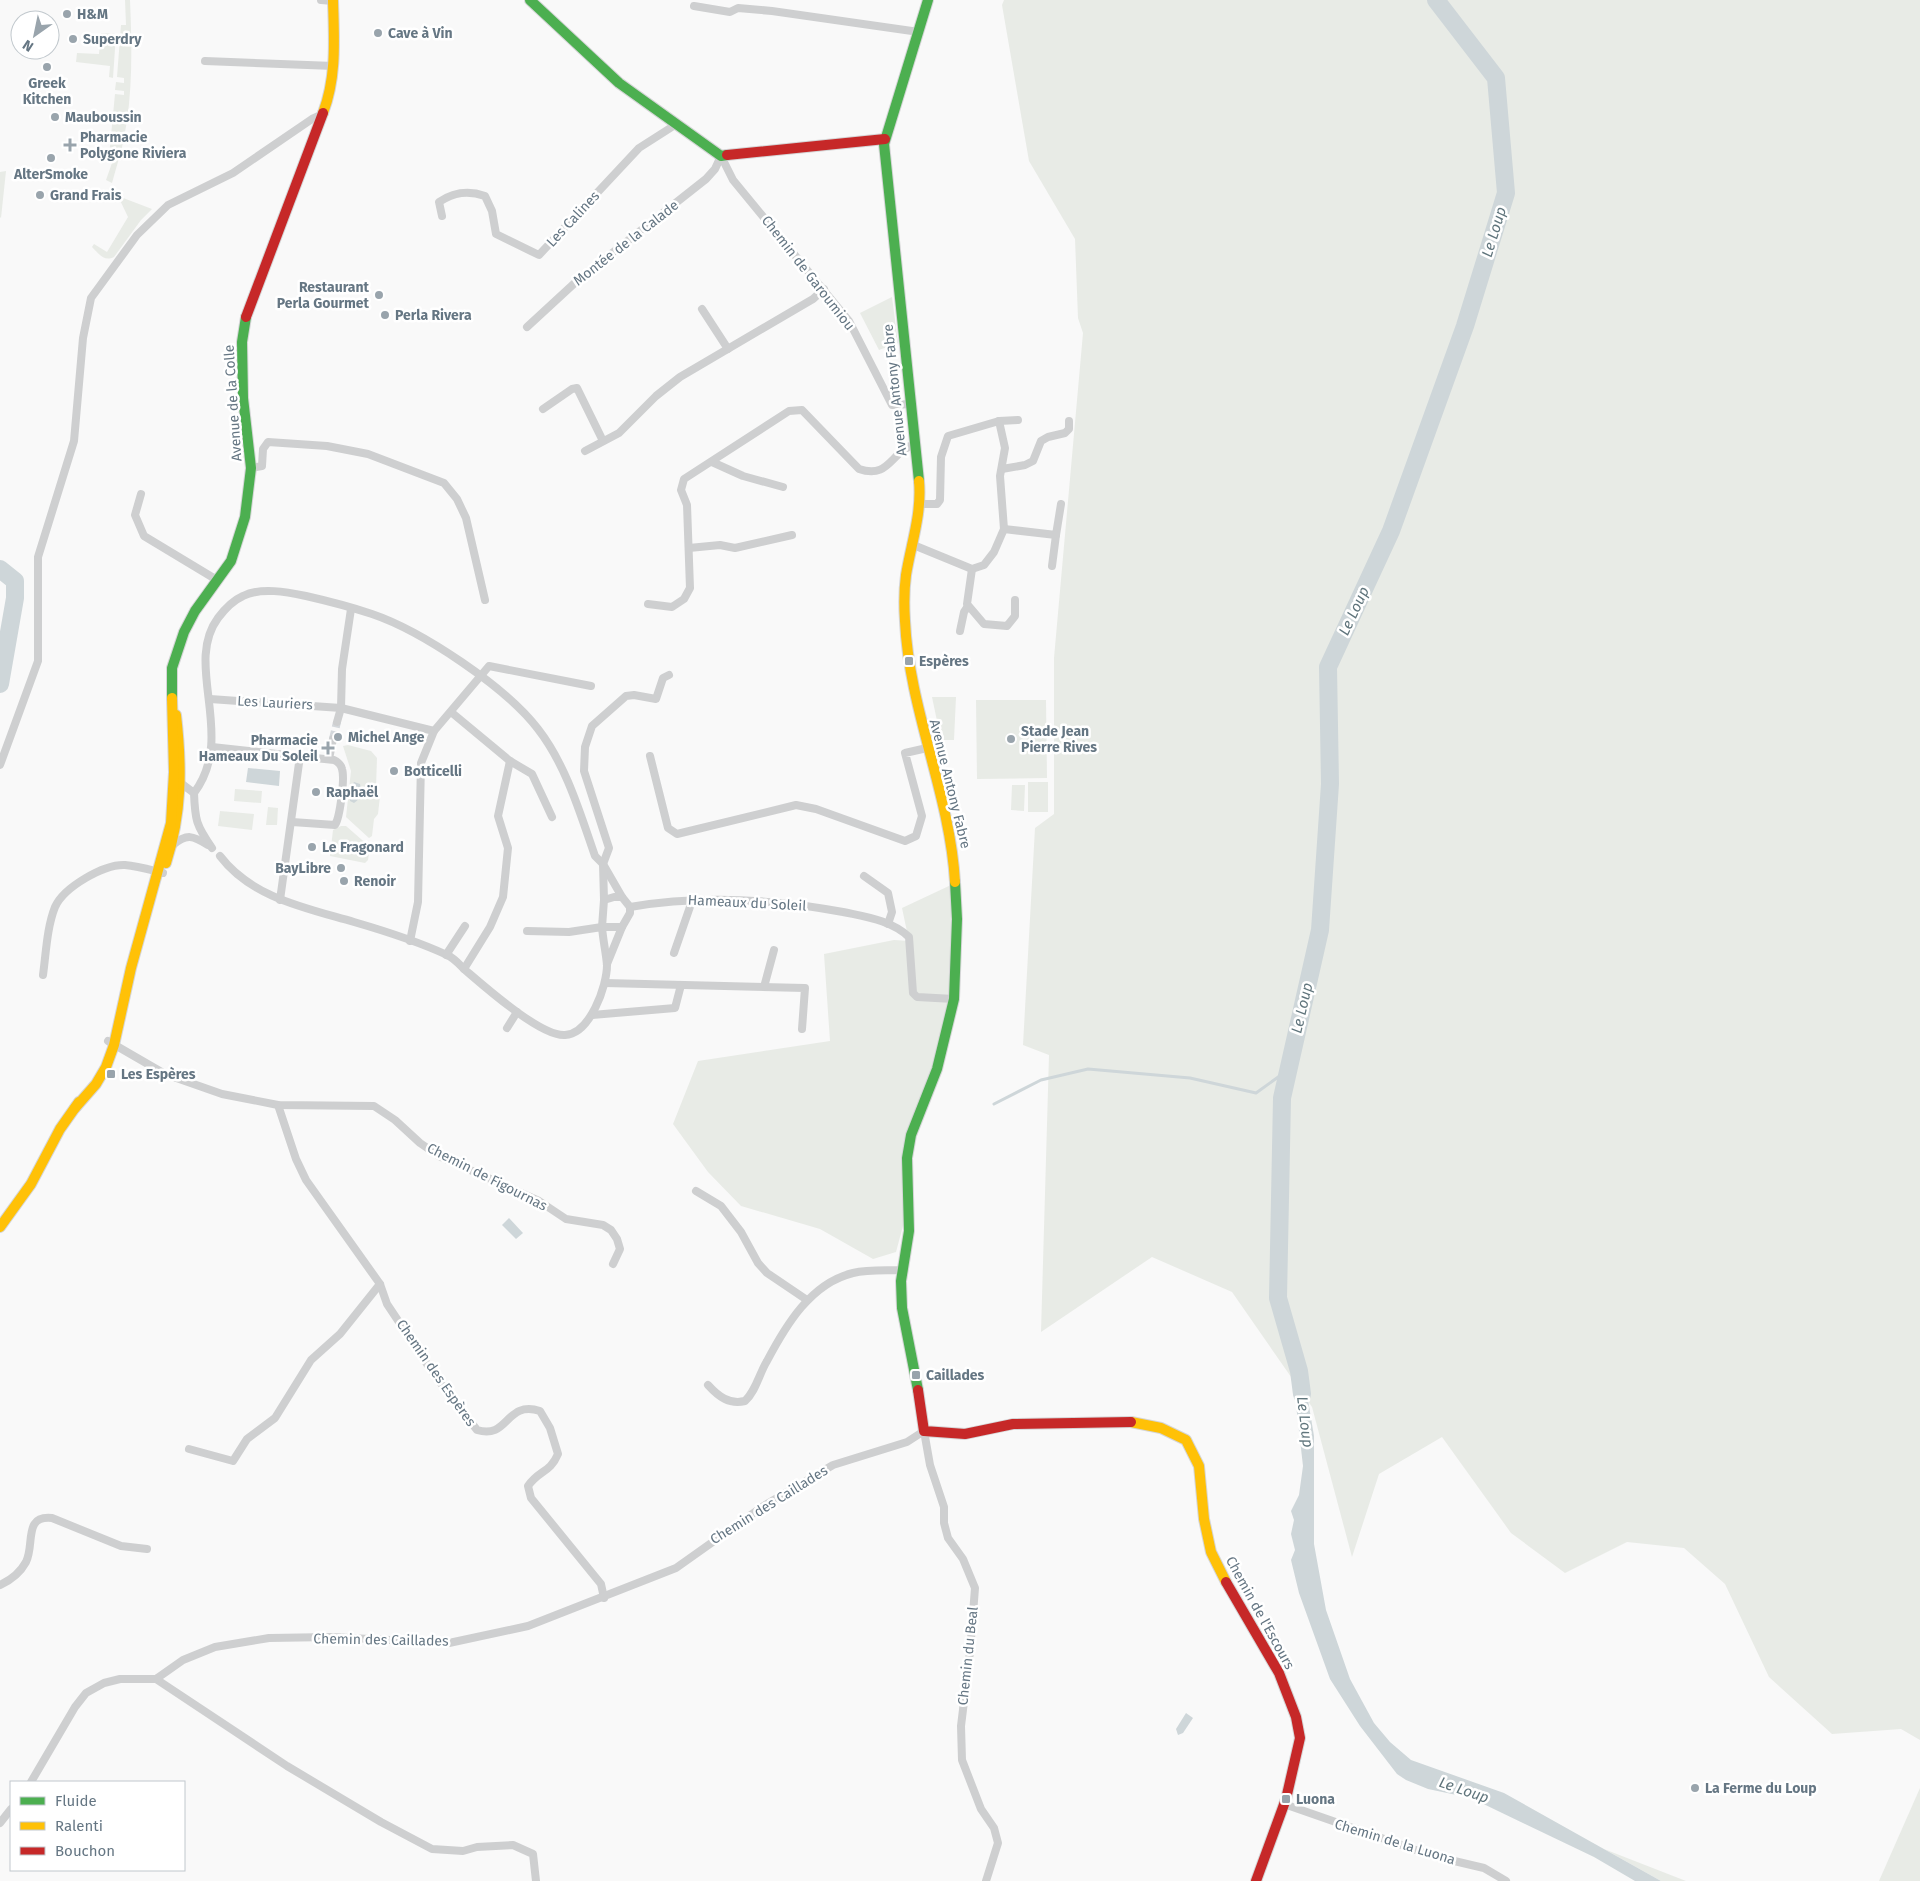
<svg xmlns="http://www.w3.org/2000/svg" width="1920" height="1881" viewBox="0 0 1920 1881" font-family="'Fira Sans',sans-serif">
  <rect width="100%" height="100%" fill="#f9f9f9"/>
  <!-- green -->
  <g fill="#e8ebe6">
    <path d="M125,0H130C132,45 133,94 124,138C121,153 116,168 112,183L106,180L112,163L109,157L115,94L124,95V91L115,90L116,82L124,83V78L117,77L121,25H126Z"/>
    <path d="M1004,0H1920V1740L1901,1729L1832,1734L1769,1677L1725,1584L1684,1548L1627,1542L1565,1573L1511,1533L1442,1437L1379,1474L1352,1557L1312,1407L1232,1292L1152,1257L1041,1332L1049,1055L1023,1045L1035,828L1054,814V658L1083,333L1078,318L1075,239L1029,161L1002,5Z"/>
    <path d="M101,33L116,34L113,78L109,77L110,66L76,62L77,53L99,54Z"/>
    <path d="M6,171L1,218L0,217V172Z"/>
    <path d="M118,196L152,209L141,220L114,257C104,262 99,254 92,247L94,244L107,252L128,217Z"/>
    <path d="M892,297L898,343L879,350L860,313Z"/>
    <path d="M932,697H956L954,740H941Z"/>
    <path d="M976,700H1046L1047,778L977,779Z"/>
    <path d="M348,745L371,751L377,758L376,788L380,796L378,814L374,819L372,836L369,838L346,817L351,771L343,746Z"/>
    <rect x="1028" y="782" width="20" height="30"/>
    <path d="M1012,785H1025L1024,811L1011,810Z"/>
    <path d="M235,789L262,791L261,803L234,801Z"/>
    <path d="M268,807L278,808L277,825H266Z"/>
    <path d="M220,811L254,814L252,830L218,826Z"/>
    <path d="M341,826H346L370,847L368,860L365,863L330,856L333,830Z"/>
    <path d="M951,885L955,910L953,983L938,1082L902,1163L904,1222L896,1252L873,1259L820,1229L741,1206L708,1172L673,1124L698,1061L830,1041L824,954L894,940L909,941L902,908Z"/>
    <path d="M1920,1788V1881H1879Z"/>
    <path d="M1604,1849L1686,1881H1661Z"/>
  </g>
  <!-- water -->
  <g fill="#ced6d9">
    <path d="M248,768L280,771L279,786L246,782Z"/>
    <path d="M354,782L360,784C362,792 361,799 354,803L350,801V789Z"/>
    <path d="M509,1218L523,1233L516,1239L502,1225Z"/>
    <path d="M1303,1370L1314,1436V1544L1326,1610L1350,1679L1374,1723L1390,1742L1411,1760L1504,1793L1661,1881H1635L1594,1857L1471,1798L1428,1789L1406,1780L1397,1774L1360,1726L1330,1679L1299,1593L1291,1560L1295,1550L1291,1534L1294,1520L1291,1511L1299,1495L1303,1466L1295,1396V1372Z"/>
    <path d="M1186,1713L1193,1718L1183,1733L1178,1735L1176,1729Z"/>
  </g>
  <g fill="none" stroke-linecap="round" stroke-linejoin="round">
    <!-- stream -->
    <path stroke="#ced6d9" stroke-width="3" d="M994,1104L1041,1080L1088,1069L1190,1078L1256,1093L1288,1070"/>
    <!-- river -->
    <g stroke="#ced6d9" stroke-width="18">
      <path d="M0,569L15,581V598L0,684"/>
      <path d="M1302,1394L1299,1371L1278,1298L1282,1098L1320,930L1330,784L1328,667L1391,531L1465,326L1506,193L1496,78L1436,0"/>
    </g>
    <!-- street-tunnel -->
    <path stroke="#d4d8dc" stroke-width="8" stroke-dasharray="8 4" stroke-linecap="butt" d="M333,739L337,722"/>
    <!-- fast casing -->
    <g stroke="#d5d6d7" stroke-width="12">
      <g id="fast">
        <path d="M530,0L619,83L721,156L727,155"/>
        <path d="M919,481L884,144L928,0"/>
        <path d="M172,698V668L184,632L195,611L231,561L245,517L251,468L243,398L242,342L246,317"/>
        <path d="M918,1390L902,1308L901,1281L909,1231L907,1158L911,1135L937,1069L954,999L957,919L955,882"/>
      </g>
    </g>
    <!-- slow casing -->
    <g stroke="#d5d6d7" stroke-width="12">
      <g id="slow">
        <path d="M323,113C337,76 334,39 333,0"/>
        <path d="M919,481C922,514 911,544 906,575C904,590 904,606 905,621C909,710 950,794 955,882"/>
        <path d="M166,863C182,813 182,767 176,715"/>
        <path d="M75,1108L96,1084L106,1067L114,1045L131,968L171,823L174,772L172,698"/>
        <path d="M0,1227L31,1184L60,1129L79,1102"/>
        <path d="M1131,1422L1161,1428L1186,1440L1199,1466L1204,1519L1211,1552L1226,1582"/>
      </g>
    </g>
    <!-- jam casing -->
    <g stroke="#d5d6d7" stroke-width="12">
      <g id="jam">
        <path d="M727,155L885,139"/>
        <path d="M246,317L323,113"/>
        <path d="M918,1390L924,1431L965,1434L1013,1424L1131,1422"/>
        <path d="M1226,1582L1279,1673L1296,1717L1300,1738L1286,1799L1256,1881"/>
      </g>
    </g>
    <!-- street -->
    <g stroke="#cecfd0" stroke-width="8">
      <path d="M321,0L333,1"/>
      <path d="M694,6L730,12L738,8L772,11L919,32"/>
      <path d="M205,61L334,66"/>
      <path d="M721,156L733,180L849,321L892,405L911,404"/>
      <path d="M442,216L439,202C454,192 468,190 485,196L492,211L496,234L539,255L639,148L675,125"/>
      <path d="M702,309L728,349"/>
      <path d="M527,327L578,280L706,179L715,169L721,156"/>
      <path d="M543,409L572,389L577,388L603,441"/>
      <path d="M999,421L1018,420"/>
      <path d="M585,451L619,433L656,396L680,377L813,299L824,289"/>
      <path d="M712,462L743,476L783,487"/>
      <path d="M251,468L262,466L263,449L268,442L327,446L368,454L444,483L457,499L466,518L485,600"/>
      <path d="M1002,469L1025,465L1033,461L1041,441L1048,437L1065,433L1069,429V421"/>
      <path d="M141,494L135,515L144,536L217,580"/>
      <path d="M1004,529L1056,535L1061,504"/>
      <path d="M911,544L972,569L984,565L994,552L1004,529L1000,476L1005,448L999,421L948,436L941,457L940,500L937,504H920"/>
      <path d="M689,548L720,545L735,548L792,535"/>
      <path d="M1052,566L1056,535"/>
      <path d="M972,569L967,604L984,624L1007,626L1015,616V600"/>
      <path d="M648,604L672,607L684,599L690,588L687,505L681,490L684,479L789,411L802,410L859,469C890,480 891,450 916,444"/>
      <path d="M960,631L964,612L968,606"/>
      <path d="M210,699L341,708L434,731L421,763L418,902L410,941"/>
      <path d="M451,712L510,761L532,774L552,817"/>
      <path d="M337,722L341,708L342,669L351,609"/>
      <path d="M434,731L489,666L591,686"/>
      <path d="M212,747L334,760C338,762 341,764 342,769C345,778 340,817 335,825L292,822"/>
      <path d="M650,756L668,828L677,834L796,805L816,809L905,841L916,836L922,816L905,753L927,748"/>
      <path d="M329,759L333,739"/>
      <path d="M0,765L38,661V557L74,441L83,338L91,298L137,235L168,205L233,173L312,119L323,114"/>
      <path d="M182,784L194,793C195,820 196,825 212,848"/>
      <path d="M194,793C237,736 183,665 218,618C224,610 234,600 243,596C261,587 287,592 306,596C328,601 351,607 372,614C422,631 506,687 538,729C566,765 580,813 595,856L603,864L622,897"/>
      <path d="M173,845C187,833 193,836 208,845"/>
      <path d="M220,856C252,898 306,908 354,922C385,931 417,941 447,955C454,958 459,964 464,969C484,986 541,1037 565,1035C590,1034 607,986 607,965C606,953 603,940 602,927L569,932L527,931"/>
      <path d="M864,876L888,893L892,912L888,924"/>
      <path d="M614,897H622L630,907V913L622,927H602L604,900Z"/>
      <path d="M280,900L300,756"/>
      <path d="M604,900L603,864L609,848L584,771L585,747L592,726L626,696L634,695L656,699L663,678L669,675"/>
      <path d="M630,907C701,895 773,899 843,912C866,917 891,920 909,937L913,993L917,997L954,999"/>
      <path d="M674,953L692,901"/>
      <path d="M446,955L465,926"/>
      <path d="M607,964L622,927"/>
      <path d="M464,969L490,927L503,897L508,848L498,816L510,761"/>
      <path d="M43,975C46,953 47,927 55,907C64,887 104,864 125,865C138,866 151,870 163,873"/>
      <path d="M605,983L805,988L802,1029"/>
      <path d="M764,987L774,950"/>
      <path d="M592,1015L675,1008L681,985"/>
      <path d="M507,1028L517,1012"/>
      <path d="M108,1041L165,1074L222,1094L278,1105L374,1106L395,1120L420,1143L439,1156L539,1201L566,1219L603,1225L611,1230L617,1239L620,1249L613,1264"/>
      <path d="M278,1105L296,1159L306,1180L380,1284L387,1304L433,1373L477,1430C509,1440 505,1400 540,1411L550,1428L558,1454C550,1473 539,1470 528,1486L531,1498L601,1584L604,1598"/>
      <path d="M696,1191L721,1206L741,1232L758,1263L767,1273L807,1300"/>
      <path d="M708,1385C718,1396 729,1405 745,1401C756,1391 759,1374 767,1361C786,1325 811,1283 853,1273C869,1269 888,1271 904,1270"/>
      <path d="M189,1449L233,1461L247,1439L275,1418L311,1360L340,1334L380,1284"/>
      <path d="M0,1585C11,1580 20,1573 26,1562C35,1544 23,1515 52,1518L121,1546L147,1549"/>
      <path d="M156,1679L287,1766L381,1822L432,1849L463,1851L477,1847L513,1845L533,1854L536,1881"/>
      <path d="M31,1782L75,1707L86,1693L104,1683L120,1679H156L183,1660L215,1647L269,1638L331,1637L449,1643L528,1626L676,1568L762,1507L833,1465L907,1442L924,1431L930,1465L944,1507V1523L948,1538L963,1559L975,1588L970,1652L961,1726L962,1760L981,1809L994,1828L998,1843L986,1881"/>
      <path d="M1284,1804L1433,1856L1484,1868L1506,1881"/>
      <path d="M0,1823L11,1809"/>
    </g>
    <!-- fast -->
    <use href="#fast" stroke="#4caf50" stroke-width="10"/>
    <!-- slow -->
    <use href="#slow" stroke="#ffc107" stroke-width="10"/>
    <!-- jam -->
    <use href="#jam" stroke="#c62828" stroke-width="10"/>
  </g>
  <!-- markers -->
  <g fill="#99a4ac" stroke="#fff" stroke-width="2">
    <circle cx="67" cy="14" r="5"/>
    <circle cx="378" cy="33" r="5"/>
    <circle cx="73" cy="39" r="5"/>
    <circle cx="47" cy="67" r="5"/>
    <circle cx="55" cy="117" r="5"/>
    <path d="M67.5 137.5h5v5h5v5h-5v5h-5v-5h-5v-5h5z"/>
    <circle cx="51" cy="158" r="5"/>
    <circle cx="40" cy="195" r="5"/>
    <circle cx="379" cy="295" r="5"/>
    <circle cx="385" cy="315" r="5"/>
    <rect x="904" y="656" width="10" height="10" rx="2.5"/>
    <circle cx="338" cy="737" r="5"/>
    <circle cx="1011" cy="739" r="5"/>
    <path d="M325.5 740.5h5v5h5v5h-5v5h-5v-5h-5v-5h5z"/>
    <circle cx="394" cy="771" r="5"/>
    <circle cx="316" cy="792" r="5"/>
    <circle cx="312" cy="847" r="5"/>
    <circle cx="341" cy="868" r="5"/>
    <circle cx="344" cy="881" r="5"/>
    <rect x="106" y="1069" width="10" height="10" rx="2.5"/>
    <rect x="911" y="1370" width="10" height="10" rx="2.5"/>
    <circle cx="1695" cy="1788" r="5"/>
    <rect x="1281" y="1794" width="10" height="10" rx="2.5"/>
  </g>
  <g text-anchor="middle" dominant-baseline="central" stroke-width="5" stroke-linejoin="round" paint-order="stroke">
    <!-- poi labels -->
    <g font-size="14" font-weight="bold" fill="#657683" stroke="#fff" text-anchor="start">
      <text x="77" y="14">H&amp;M</text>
      <text x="388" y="33">Cave à Vin</text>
      <text x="83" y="39">Superdry</text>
      <text x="47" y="83" text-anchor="middle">Greek<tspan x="47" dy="16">Kitchen</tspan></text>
      <text x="65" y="117">Mauboussin</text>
      <text x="80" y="137">Pharmacie<tspan x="80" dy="16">Polygone Riviera</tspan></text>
      <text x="51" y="174" text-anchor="middle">AlterSmoke</text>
      <text x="50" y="195">Grand Frais</text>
      <text x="369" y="287" text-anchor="end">Restaurant<tspan x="369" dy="16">Perla Gourmet</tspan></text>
      <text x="395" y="315">Perla Rivera</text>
      <text x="919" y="661">Espères</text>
      <text x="1021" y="731">Stade Jean<tspan x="1021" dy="16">Pierre Rives</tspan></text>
      <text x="348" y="737">Michel Ange</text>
      <text x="318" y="740" text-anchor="end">Pharmacie<tspan x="318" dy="16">Hameaux Du Soleil</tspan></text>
      <text x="404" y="771">Botticelli</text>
      <text x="326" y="792">Raphaël</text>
      <text x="322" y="847">Le Fragonard</text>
      <text x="331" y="868" text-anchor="end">BayLibre</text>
      <text x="354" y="881">Renoir</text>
      <text x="121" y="1074">Les Espères</text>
      <text x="926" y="1375">Caillades</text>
      <text x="1705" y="1788">La Ferme du Loup</text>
      <text x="1296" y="1799">Luona</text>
    </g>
    <!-- street labels -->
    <g font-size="14" fill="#657683" stroke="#fff">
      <text transform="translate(573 219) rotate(-47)">Les Calines</text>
      <text transform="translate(626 243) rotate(-38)">Montée de la Calade</text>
      <text transform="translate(808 273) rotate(52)">Chemin de Garoumiou</text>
      <text transform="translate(895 390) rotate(-96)">Avenue Antony Fabre</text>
      <text transform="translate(233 403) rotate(-94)">Avenue de la Colle</text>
      <text transform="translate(275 703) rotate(3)">Les Lauriers</text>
      <text transform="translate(950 784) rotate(76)">Avenue Antony Fabre</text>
      <text transform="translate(747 903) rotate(3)">Hameaux du Soleil</text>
      <text transform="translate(487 1177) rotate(27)">Chemin de Figournas</text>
      <text transform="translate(436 1373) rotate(55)">Chemin des Espères</text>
      <text transform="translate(769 1505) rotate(-32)">Chemin des Caillades</text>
      <text transform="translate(1260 1613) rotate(61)">Chemin de l'Escours</text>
      <text transform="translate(381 1640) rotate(1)">Chemin des Caillades</text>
      <text transform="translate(968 1656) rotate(-84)">Chemin du Beal</text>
      <text transform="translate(1395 1842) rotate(17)">Chemin de la Luona</text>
    </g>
    <!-- water labels -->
    <g font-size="15" font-style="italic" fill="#60757c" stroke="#fff">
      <text transform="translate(1494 232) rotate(-73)">Le Loup</text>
      <text transform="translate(1354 611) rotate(-65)">Le Loup</text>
      <text transform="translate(1302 1008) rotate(-77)">Le Loup</text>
      <text transform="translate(1305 1422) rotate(83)">Le Loup</text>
      <text transform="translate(1464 1790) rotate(19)">Le Loup</text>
    </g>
  </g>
  <!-- legend -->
  <rect x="10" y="1781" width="175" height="90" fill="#ffffff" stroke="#c1c8cd"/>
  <rect x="20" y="1797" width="25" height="8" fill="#4caf50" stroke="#c1c8cd"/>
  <text x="55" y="1806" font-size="15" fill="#657683">Fluide</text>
  <rect x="20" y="1822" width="25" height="8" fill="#ffc107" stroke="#c1c8cd"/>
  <text x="55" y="1831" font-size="15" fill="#657683">Ralenti</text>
  <rect x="20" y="1847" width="25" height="8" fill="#c62828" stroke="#c1c8cd"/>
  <text x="55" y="1856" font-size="15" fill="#657683">Bouchon</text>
  <!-- north arrow -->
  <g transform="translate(35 35) rotate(213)"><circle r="24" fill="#ffffff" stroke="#c1c8cd"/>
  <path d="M0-4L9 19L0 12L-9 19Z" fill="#99a4ac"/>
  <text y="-8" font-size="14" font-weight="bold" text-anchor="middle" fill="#657683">N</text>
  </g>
</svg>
